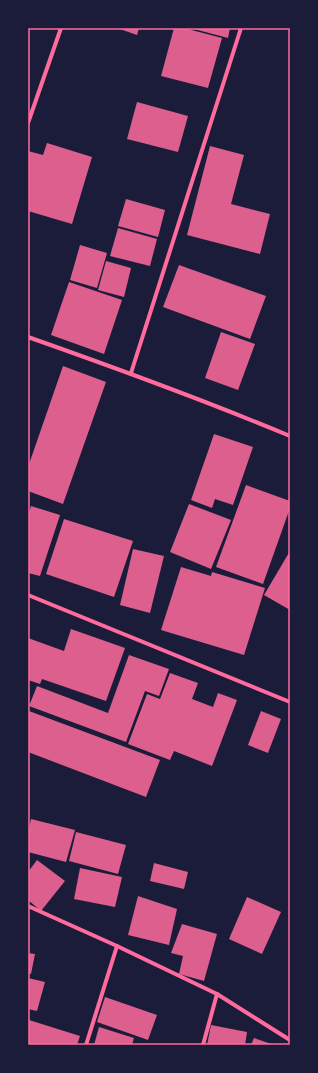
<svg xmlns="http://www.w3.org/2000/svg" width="318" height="1073" viewBox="0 0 318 1073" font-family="'Roboto Serif',serif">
  <rect width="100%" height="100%" fill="#1b1b3a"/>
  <!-- building -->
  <g fill="#dd5f8e">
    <path d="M117,28H139L137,35Z"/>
    <path d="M174,28H184L222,38L208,88L161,76Z"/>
    <path d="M190,28H230L228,38Z"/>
    <path d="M137,102L188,116L178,152L127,139Z"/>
    <path d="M47,143L92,157L72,224L28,211V151L43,155Z"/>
    <path d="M210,146L244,155L231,204L270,214L260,254L187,235Z"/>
    <path d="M126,199L165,210L158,237L118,226Z"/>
    <path d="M118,228L157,239L150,266L110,256Z"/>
    <path d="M80,245L107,253L97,288L70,280Z"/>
    <path d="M106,261L131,268L124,297L98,290Z"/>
    <path d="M179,265L266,296L250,339L163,307Z"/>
    <path d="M69,282L122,300L104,354L51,335Z"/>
    <path d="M221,332L255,344L238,390L205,378Z"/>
    <path d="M63,366L106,382L63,504L28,491V467Z"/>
    <path d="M214,434L253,447L233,505L215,499L212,508L191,500Z"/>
    <path d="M246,485L290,501V508L263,584L216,567Z"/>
    <path d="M189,504L231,520L211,569L170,552Z"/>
    <path d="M31,506L60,515L40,576L28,573V516Z"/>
    <path d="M64,519L133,541L114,597L46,574Z"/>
    <path d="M133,549L164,556L150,613L120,605Z"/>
    <path d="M290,551V610L264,595Z"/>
    <path d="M181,567L211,576L212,572L265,588L244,655L161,630Z"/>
    <path d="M71,629L125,648L106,701L42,679L40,684L28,680V638L64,651Z"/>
    <path d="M129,655L169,669L159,696L145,691L126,742L29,706L37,686L108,713Z"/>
    <path d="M170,673L198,683L192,699L213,707L218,693L237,700L212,766L174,751L170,760L128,744L147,694L160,699Z"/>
    <path d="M29,711L160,760L146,797L28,752V714Z"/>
    <path d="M261,711L281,719L268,753L248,745Z"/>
    <path d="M31,819L75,830L66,862L28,852V833Z"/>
    <path d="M76,832L126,845L118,874L69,861Z"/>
    <path d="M37,860L65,881L41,911L28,900V872Z"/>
    <path d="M154,863L188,872L184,889L150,881Z"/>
    <path d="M80,868L122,877L115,907L74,899Z"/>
    <path d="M138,896L177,909L169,945L128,935Z"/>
    <path d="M247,897L281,912L262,954L229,939Z"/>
    <path d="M182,924L217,934L204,981L179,974L183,956L171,953Z"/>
    <path d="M28,953L35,954L31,974L28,973Z"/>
    <path d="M28,978L45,982L37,1011L28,1009Z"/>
    <path d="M105,997L157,1015L148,1040L97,1022Z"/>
    <path d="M29,1020L80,1036L77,1045H28Z"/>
    <path d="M211,1025L247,1032L245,1045H207Z"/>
    <path d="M99,1027L134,1038L132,1045H94Z"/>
    <path d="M254,1038L274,1045H251Z"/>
  </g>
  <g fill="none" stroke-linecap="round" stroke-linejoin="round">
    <!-- minor -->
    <g stroke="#ff6b9d" stroke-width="4">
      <path d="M28,123L61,28"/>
      <path d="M28,337C116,368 204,400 290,436"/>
      <path d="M131,373L241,28"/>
      <path d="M28,595L290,702"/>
      <path d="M28,906L117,946"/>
      <path d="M86,1045L117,946L217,994"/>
      <path d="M203,1045L217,994L290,1040"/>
    </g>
  </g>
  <!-- border -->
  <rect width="318" height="1073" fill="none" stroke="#1b1b3a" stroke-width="58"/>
  <rect x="29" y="29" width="260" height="1015" fill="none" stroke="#ff6b9d" stroke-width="1.5"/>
</svg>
